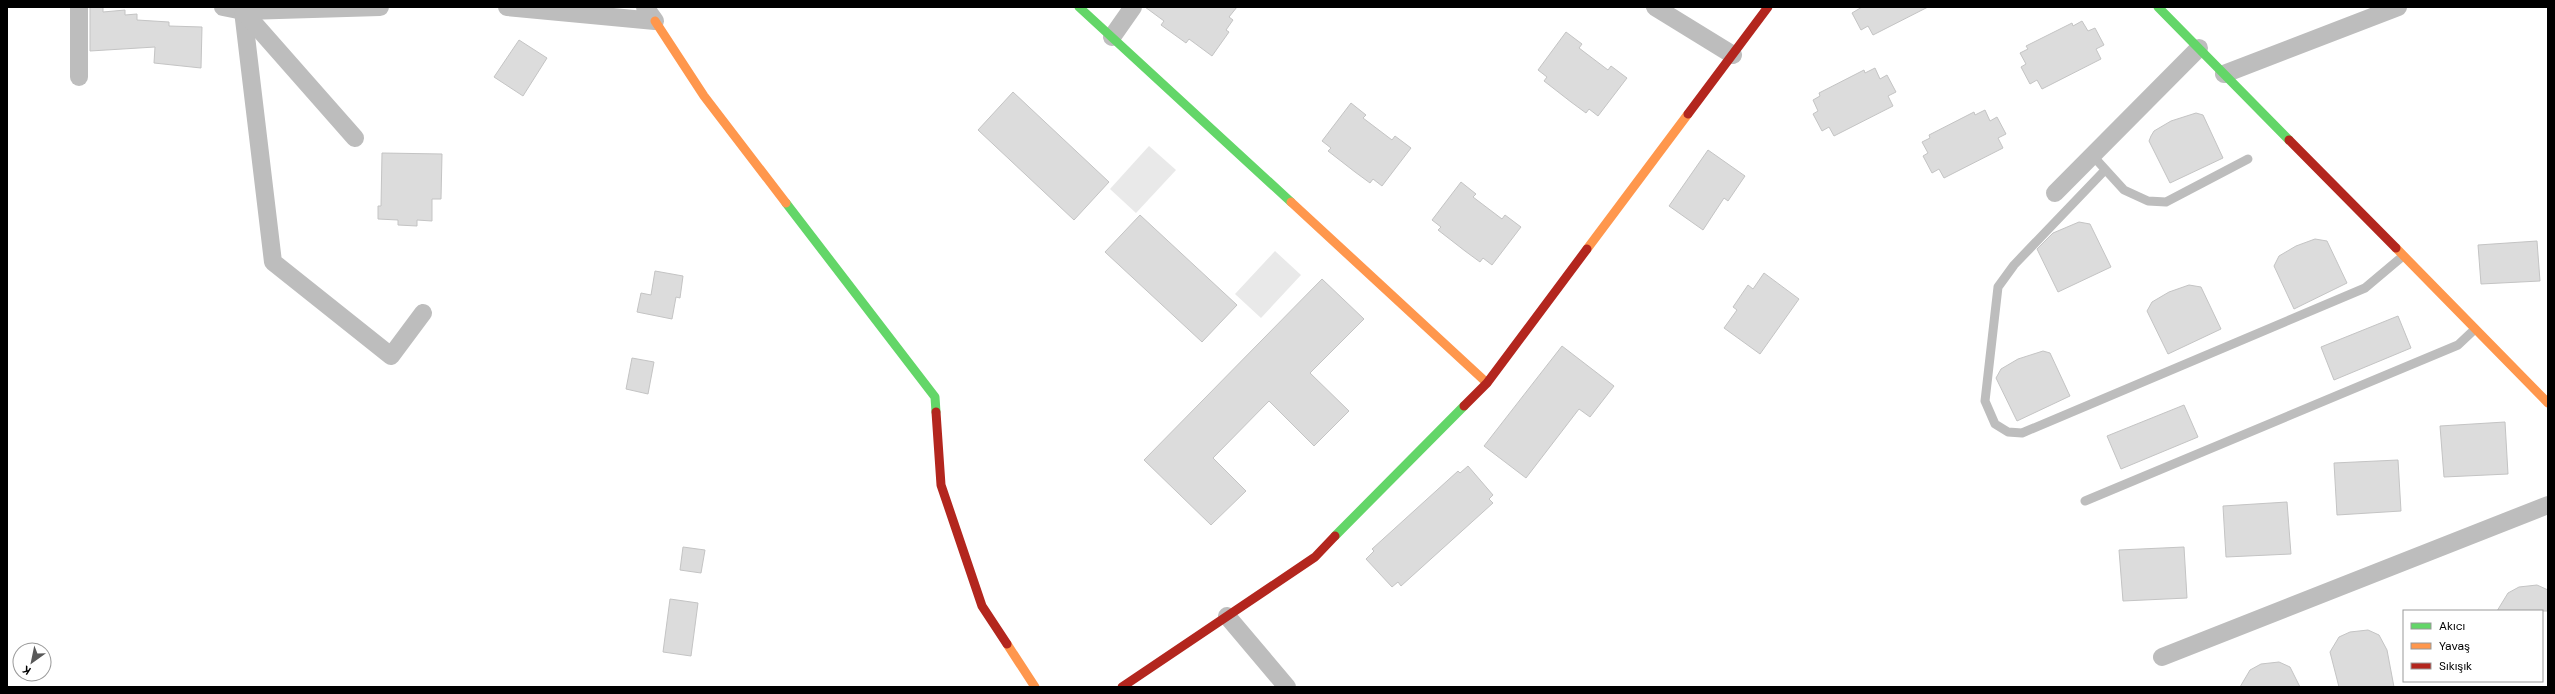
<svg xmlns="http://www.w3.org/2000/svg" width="2555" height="694" viewBox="0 0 2555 694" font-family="'DM Sans',sans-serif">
  <rect width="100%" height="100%" fill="#fff"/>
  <!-- green -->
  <g fill="#e9e9e9">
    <path d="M1149,146L1176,170L1136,213L1110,189Z"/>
    <path d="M1275,251L1301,275L1261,318L1235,294Z"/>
  </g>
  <!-- building -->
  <g fill="#dcdcdc" stroke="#c4c4c4">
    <path d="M90,7H103V12L125,10V15L137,14V20L169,22V26L202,27L201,68L154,63L155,47L90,51Z"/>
    <path d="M1145,7H1237L1229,17L1233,20L1226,30L1229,32L1212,56L1189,39L1186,43L1161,25L1164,21Z"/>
    <path d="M1862,7H1928L1873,35L1868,26L1861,30L1852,13Z"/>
    <path d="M2082,21L2088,31L2095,28L2104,45L2096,49L2101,59L2042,89L2037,80L2030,84L2021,67L2026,64L2020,53L2028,49L2026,46L2072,23L2073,26Z"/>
    <path d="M1566,32L1582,44L1579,48L1608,70L1611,66L1627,78L1598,116L1589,109L1586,113L1571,102L1544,81L1547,77L1538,70Z"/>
    <path d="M519,40L547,58L523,96L494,77Z"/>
    <path d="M1875,68L1880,79L1887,75L1896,92L1888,96L1893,106L1834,136L1829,127L1822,131L1813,114L1818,111L1813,100L1820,96L1819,93L1864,70L1865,73Z"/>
    <path d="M1013,92L1109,182L1074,220L978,130Z"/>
    <path d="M1351,103L1366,115L1363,118L1392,140L1395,136L1411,148L1382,186L1373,179L1370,183L1355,172L1328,151L1331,148L1322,141Z"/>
    <path d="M1985,110L1990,121L1997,117L2006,134L1998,138L2003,148L1944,178L1939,169L1932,173L1923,156L1928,153L1922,142L1930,138L1929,135L1974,112L1975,115Z"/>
    <path d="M2196,113L2203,115L2223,158L2170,183L2149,141L2151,136L2154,131L2171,121Z"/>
    <path d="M1708,150L1745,176L1728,201L1724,198L1703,230L1669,206Z"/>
    <path d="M382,153L442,154L441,199H432V221L417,220V226L398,225V220L378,219V206H381Z"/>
    <path d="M1461,182L1476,194L1473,197L1502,219L1505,215L1521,227L1492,265L1483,258L1480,262L1465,251L1438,230L1441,227L1432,220Z"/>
    <path d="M1140,215L1237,305L1202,342L1105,252Z"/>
    <path d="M2079,222L2090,224L2111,267L2058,292L2037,249L2053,233Z"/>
    <path d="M2315,239L2327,241L2347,283L2294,309L2274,266L2279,256L2296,246Z"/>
    <path d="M2537,241L2540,281L2481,284L2478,245Z"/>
    <path d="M655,271L683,276L680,298L676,297L672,319L637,312L641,293L651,295Z"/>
    <path d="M1764,273L1799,299L1760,354L1724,328L1737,310L1733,307L1748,285L1753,289Z"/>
    <path d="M1322,279L1364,319L1310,373L1349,411L1314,446L1269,401L1213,458L1246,491L1211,525L1144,460Z"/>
    <path d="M2189,285L2201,287L2221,329L2168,354L2147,311L2152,302L2169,292Z"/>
    <path d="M2398,316L2411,348L2334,380L2321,347Z"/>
    <path d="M1562,346L1614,386L1590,417L1579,409L1526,478L1484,446Z"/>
    <path d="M2043,351L2050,353L2070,396L2017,421L1996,378L2001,369L2018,359Z"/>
    <path d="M632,358L654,362L648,394L626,389Z"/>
    <path d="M2184,405L2198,437L2121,469L2107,436Z"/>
    <path d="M2505,422L2508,474L2444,477L2440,426Z"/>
    <path d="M2398,460L2401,511L2337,515L2334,463Z"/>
    <path d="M1468,466L1493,495L1489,499L1493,503L1401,586L1398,582L1392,587L1366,559L1374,551L1372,549L1458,471L1460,473Z"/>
    <path d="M2287,502L2291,554L2226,557L2223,506Z"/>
    <path d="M683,547L705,550L701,573L680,570Z"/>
    <path d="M2184,547L2187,598L2123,601L2119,550Z"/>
    <path d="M2537,585L2548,590V611H2497L2508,593L2519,587Z"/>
    <path d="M670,599L698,603L691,656L663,652Z"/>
    <path d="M2368,630L2379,635L2387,650L2394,687H2339L2330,652L2339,637L2350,632Z"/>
    <path d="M2279,662L2290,667L2300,687H2240L2250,670L2261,664Z"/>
  </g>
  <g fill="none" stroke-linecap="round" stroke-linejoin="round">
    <!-- lane -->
    <g stroke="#bdbdbd" stroke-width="9">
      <path d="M2093,156L2124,190L2148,201L2166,202L2248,159"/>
      <path d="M2105,170L2014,265L1998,287L1985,401L1995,424L2008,432L2022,433L2365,288L2403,256"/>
      <path d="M2085,501L2458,345L2475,329"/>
    </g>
    <!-- street -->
    <g stroke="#bdbdbd" stroke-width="18">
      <path d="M79,7V77"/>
      <path d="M223,7L243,11L380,7"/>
      <path d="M507,7L655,21L645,7"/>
      <path d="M1655,7L1733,55"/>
      <path d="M243,11L273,262L391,356L423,313"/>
      <path d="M243,11L355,138"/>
      <path d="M1112,37L1133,7"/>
      <path d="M2224,74L2398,7"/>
      <path d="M2055,193L2199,48"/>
      <path d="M1227,616L1287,687"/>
      <path d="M2162,657L2548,505"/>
    </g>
    <!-- fast -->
    <g stroke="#63d668" stroke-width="9">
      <path d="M1079,7L1291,202"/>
      <path d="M2158,7L2289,140"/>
      <path d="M786,203L935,397L936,412"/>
      <path d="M1335,536L1464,406"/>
    </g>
    <!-- slow -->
    <g stroke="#ff974d" stroke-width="9">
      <path d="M655,21L704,96L786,203"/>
      <path d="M1291,202L1487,383"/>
      <path d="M2396,248L2548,403"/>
      <path d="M1587,249L1688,114"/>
      <path d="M1007,644L1035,687"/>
    </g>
    <!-- jam -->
    <g stroke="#b3261e" stroke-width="9">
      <path d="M1688,114L1768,7"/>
      <path d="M2289,140L2396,248"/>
      <path d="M1464,406L1487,383L1587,249"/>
      <path d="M936,412L941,485L982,606L1007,644"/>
      <path d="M1122,687L1315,557L1335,536"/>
    </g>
  </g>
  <!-- border -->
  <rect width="2555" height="694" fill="none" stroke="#000000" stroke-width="16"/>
  <!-- legend -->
  <rect x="2403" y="610" width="140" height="72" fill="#ffffff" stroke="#999999"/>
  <rect x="2411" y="623" width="20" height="6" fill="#63d668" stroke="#999999"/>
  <text x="2439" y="630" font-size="12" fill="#000000">Akıcı</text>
  <rect x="2411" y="643" width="20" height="6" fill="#ff974d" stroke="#999999"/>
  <text x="2439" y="650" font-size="12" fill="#000000">Yavaş</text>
  <rect x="2411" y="663" width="20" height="6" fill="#b3261e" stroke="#999999"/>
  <text x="2439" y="670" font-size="12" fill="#000000">Sıkışık</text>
  <!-- north arrow -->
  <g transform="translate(32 662) rotate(213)"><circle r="19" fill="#ffffff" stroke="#999999"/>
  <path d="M0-3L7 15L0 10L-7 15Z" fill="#595959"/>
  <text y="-6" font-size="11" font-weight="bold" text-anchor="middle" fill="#000000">K</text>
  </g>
</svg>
